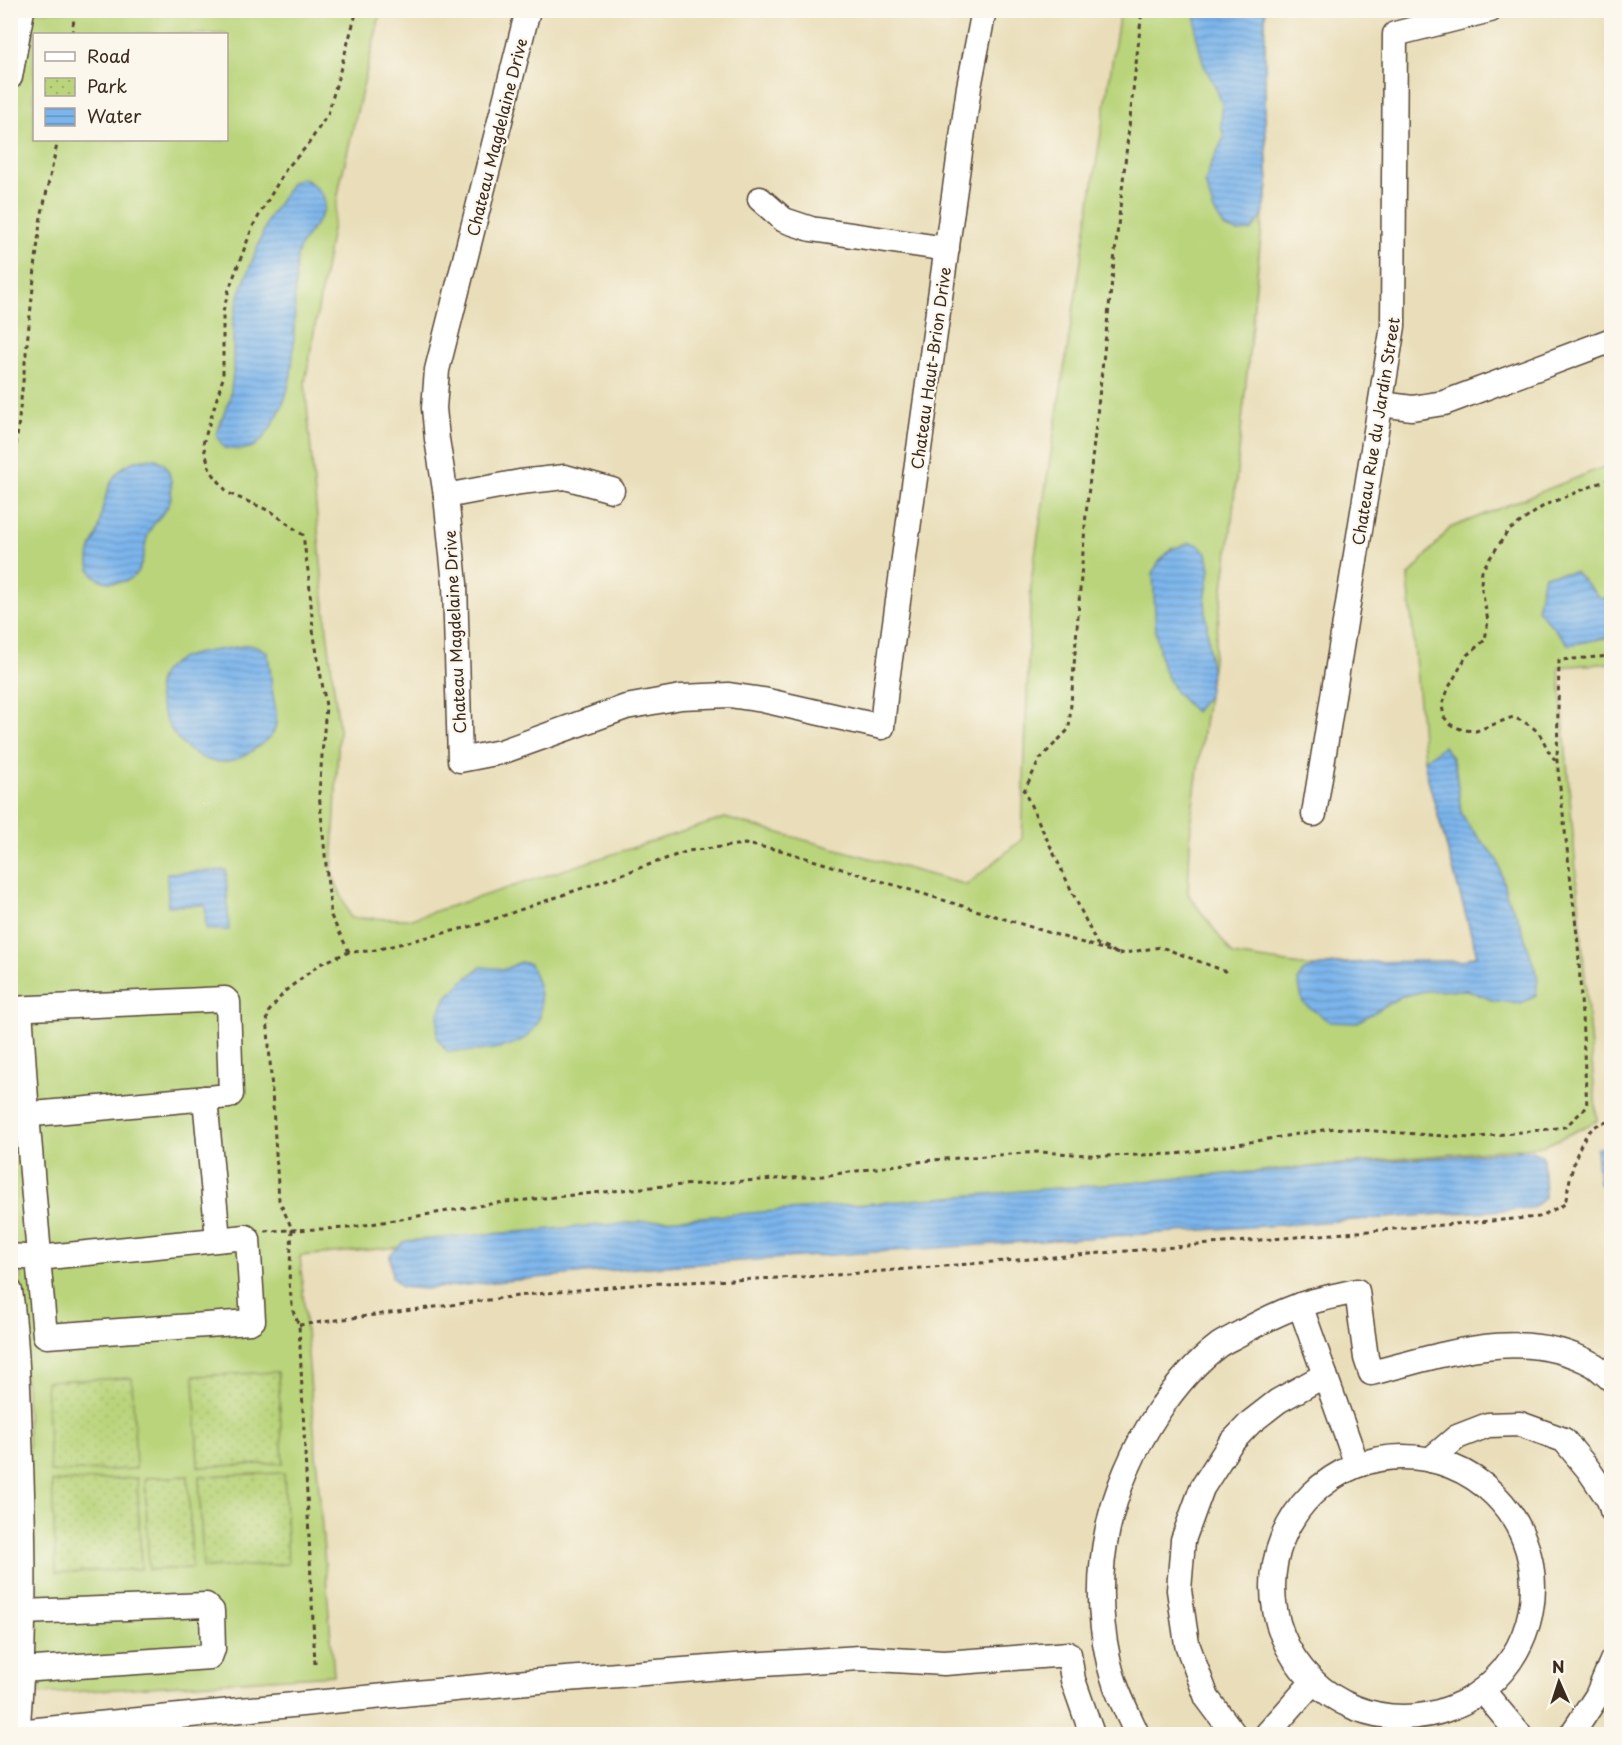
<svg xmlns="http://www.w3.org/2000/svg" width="1622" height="1745" viewBox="0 0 1622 1745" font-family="'Playpen Sans',sans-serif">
  <defs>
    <pattern id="park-dots" width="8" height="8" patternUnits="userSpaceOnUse" patternTransform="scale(1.5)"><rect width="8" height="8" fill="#b9d47a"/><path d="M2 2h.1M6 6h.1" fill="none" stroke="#a0b669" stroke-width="1.8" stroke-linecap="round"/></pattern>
    <pattern id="water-rules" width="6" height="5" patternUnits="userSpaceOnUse" patternTransform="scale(1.5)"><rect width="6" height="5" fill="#7bb5ec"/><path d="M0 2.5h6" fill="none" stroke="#6693bf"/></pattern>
  </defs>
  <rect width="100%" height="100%" fill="#fbf7ec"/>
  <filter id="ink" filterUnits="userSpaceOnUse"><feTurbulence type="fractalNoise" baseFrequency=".0167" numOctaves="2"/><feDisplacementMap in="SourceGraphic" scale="12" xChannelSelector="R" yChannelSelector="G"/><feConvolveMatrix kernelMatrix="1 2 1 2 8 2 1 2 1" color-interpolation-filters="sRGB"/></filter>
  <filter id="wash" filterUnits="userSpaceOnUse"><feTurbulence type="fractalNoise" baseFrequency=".008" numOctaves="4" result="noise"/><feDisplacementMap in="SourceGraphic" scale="24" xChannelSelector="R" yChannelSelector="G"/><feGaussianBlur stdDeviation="1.35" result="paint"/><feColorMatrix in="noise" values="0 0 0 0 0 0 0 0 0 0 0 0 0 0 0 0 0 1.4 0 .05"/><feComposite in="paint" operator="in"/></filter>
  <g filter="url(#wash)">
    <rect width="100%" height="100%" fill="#e9deb9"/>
    <!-- grass -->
    <path fill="#b9d47a" stroke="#7a7f4c" stroke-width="1.5" fill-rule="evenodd" d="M11,11H381L341,179L305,383L327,630L339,729L332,874L351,918L411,919L725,818L967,885L1022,839L1031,581L1120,11H1265V121L1268,186L1263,216L1231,530L1191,819L1188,894L1233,955L1315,967L1341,963L1462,961L1477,955L1429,783L1424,760L1408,577L1450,528L1611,464V663L1559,667L1597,1121L1544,1146L300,1256L334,1675L40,1694L20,1268H11ZM34,34H226V140H34Z"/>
    <!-- park -->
    <g fill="url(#park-dots)" stroke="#7a7f4c" stroke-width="1.5">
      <path d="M278,1372L283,1463L198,1467L194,1376Z"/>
      <path d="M132,1378L136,1469L50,1472L46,1381Z"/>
      <path d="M284,1473L288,1564L203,1568L199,1476Z"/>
      <path d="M188,1476L192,1568L149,1570L145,1478Z"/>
      <path d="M137,1478L141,1569L56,1573L52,1482Z"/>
    </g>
    <!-- water -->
    <g fill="url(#water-rules)" stroke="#5b7085" stroke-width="1.5">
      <path d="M1196,11H1265V121L1268,186L1263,216L1251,231L1238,232L1225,228L1214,211L1205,183L1211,164L1224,137L1221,126L1222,105L1218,93L1203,63L1196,34Z"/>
      <path d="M303,178C353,207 302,226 297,257C295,268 296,279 295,290C294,323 296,364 286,395C284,404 279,412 275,420C262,444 253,454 224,448L216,434L230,398L233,372V320L240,293L268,219L292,182Z"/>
      <path d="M154,458C158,460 162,462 165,465C173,476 174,499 166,509C160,518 151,524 148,535C143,548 145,563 136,574C124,588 90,585 89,564C88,550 95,541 99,529C100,524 100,519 101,515C108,482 116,459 154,458Z"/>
      <path d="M1190,543L1197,544L1207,553L1210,569L1205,601L1211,670L1208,696L1195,712L1176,693L1162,666L1156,633L1153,573L1158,563L1171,549Z"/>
      <path d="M1575,572L1600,598H1611V637L1569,645L1537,609L1544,575Z"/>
      <path d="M246,645L257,646L267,652C270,664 271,676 272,688C274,703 280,719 273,733C270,740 258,746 252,751C210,780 172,746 160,704C156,690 156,678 168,667C188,649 222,652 246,645Z"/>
      <path d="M1444,746L1452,758L1456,770L1461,812L1469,826L1498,860L1506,894L1519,920L1538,978L1536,995L1521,1004L1492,1000L1467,990L1425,991L1400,997L1356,1023L1330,1022L1303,1003L1298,981C1300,978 1301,974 1303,972C1317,959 1437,961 1462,961L1477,955L1429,783L1424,760Z"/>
      <path d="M226,870L229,930H206L205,905L168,906L167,873Z"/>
      <path d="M520,962L530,964C565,1041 511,1054 447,1051L437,1038L438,1016L445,999L464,980L481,967L506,969Z"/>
      <path d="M1611,1144H1612L1611,1203L1599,1183L1596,1149Z"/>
      <path d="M1528,1150L1543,1156L1545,1198L1532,1208L636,1268L425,1289L401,1287L392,1277L390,1255L405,1241Z"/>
    </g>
  </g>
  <g filter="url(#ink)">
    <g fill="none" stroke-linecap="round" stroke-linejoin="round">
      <!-- minor casing -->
      <g stroke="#554535" stroke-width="27">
        <g id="minor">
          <path d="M528,10L437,370L434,408L437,439L446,496L455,584L460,760L501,752L626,707L681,697L729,695L763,700L882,727L886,688L969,87L984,10"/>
          <path d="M10,77L22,10"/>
          <path d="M760,199L784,220L811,229L947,249"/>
          <path d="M1381,404L1412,408L1444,403L1612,340"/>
          <path d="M446,496L520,482L565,477L612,490"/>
          <path d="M1314,814L1393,326L1395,34L1490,10"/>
          <path d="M10,1009L225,999L228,1002L231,1094L229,1096L12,1116"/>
          <path d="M205,1098L218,1239"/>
          <path d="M10,1256L38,1258L246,1237L248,1239L253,1320L250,1322L47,1336L45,1335L38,1258L39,1255L27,1115L20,1009"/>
          <path d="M10,1291C17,1339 18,1388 20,1437C24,1536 26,1636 17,1734"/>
          <path d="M1300,1305L1357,1465"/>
          <circle cx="1403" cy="1587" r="130"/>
          <path d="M1430,1460L1457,1437L1488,1425L1520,1424L1564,1440L1588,1469L1609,1500L1612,1510"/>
          <path d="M21,1670L210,1657L213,1649L212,1611L206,1605L22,1612"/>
          <path d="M1483,1691L1519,1734"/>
          <path d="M17,1732L527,1682L748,1665L860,1658L944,1663L1069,1654L1073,1680L1092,1734"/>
          <path d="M1137,1734C1126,1710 1113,1685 1108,1658C1089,1571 1109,1486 1158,1412C1175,1387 1195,1363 1219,1345C1225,1341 1232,1338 1239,1334C1258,1323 1278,1313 1300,1305C1319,1299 1338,1295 1357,1291L1366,1358L1371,1373C1444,1355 1522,1325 1594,1365C1600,1369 1606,1375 1612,1380"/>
          <path d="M1234,1734L1207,1698L1187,1644L1179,1590L1183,1540L1202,1488L1230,1444L1251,1422L1278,1401L1325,1375"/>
          <path d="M1267,1734L1312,1683"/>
          <path d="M1572,1734L1597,1696L1612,1661"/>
        </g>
      </g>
      <!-- path -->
      <g stroke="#554535" stroke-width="3" stroke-dasharray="4.5 4.5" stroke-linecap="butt">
        <path d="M72,34L75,10"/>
        <path d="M10,535L16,447L40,222L58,140"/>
        <path d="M1556,760C1547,753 1545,741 1538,732C1531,725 1522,721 1513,717L1476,731L1463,730L1451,725L1444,717L1442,705L1449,687L1467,655L1485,640L1488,621L1481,585L1482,570L1508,531L1545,505L1612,478"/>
        <path d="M349,952L331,916L319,793L326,706L313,630L309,578L303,535L272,512L228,493L210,470L203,444L223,378V312L229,289L253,226L286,169L307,146L328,114L357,10"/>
        <path d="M1119,954L1161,947L1230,973"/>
        <path d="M265,1231L348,1228L496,1203L652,1187L822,1176L932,1160L1039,1152L1106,1156L1177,1154L1335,1128L1470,1138L1565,1127L1587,1107L1578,944L1557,761L1559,660L1612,656"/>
        <path d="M299,1325L526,1295L642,1284L823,1276L1539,1217L1565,1204C1570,1180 1576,1132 1602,1123C1605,1122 1608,1123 1612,1122"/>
        <path d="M315,1664L299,1325L293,1311L289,1283L292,1229L279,1200L267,1014L285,991L320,964L349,952L371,951L477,925L688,851L745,844L780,850L1119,954L1097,944L1024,791L1040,759L1069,729L1086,514L1142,10"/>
      </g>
      <!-- minor -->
      <use href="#minor" stroke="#fff" stroke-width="24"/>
    </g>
  </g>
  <g text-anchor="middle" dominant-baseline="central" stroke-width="4.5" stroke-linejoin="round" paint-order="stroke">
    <!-- street labels -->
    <g font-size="16" fill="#3b2a1e" stroke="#fbf7ec">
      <text transform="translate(496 137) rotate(-76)">Chateau Magdelaine Drive</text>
      <text transform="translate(930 368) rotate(-82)">Chateau Haut-Brion Drive</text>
      <text transform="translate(1375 431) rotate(-81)">Chateau Rue du Jardin Street</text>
      <text transform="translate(454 632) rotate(-93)">Chateau Magdelaine Drive</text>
    </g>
  </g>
  <!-- margin -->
  <rect width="1622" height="1745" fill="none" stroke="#fbf7ec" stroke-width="36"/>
  <!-- legend -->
  <rect x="33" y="33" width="195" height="108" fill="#fbf7ec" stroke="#aea59a" stroke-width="1.5"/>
  <rect x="45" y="52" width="30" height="9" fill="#ffffff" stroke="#aea59a" stroke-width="1.5"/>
  <text x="87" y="63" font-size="18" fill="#3b2a1e">Road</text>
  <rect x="45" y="78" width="30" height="18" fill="url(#park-dots)" stroke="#aea59a" stroke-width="1.5"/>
  <text x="87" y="93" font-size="18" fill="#3b2a1e">Park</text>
  <rect x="45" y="108" width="30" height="18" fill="url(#water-rules)" stroke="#aea59a" stroke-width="1.5"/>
  <text x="87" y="123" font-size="18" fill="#3b2a1e">Water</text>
  <!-- north arrow -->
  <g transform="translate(1559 1682) rotate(357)" stroke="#fbf7ec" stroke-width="4.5" paint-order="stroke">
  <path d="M0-4.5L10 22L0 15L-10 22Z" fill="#3b2a1e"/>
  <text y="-9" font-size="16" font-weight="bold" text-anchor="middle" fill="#3b2a1e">N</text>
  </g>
</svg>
